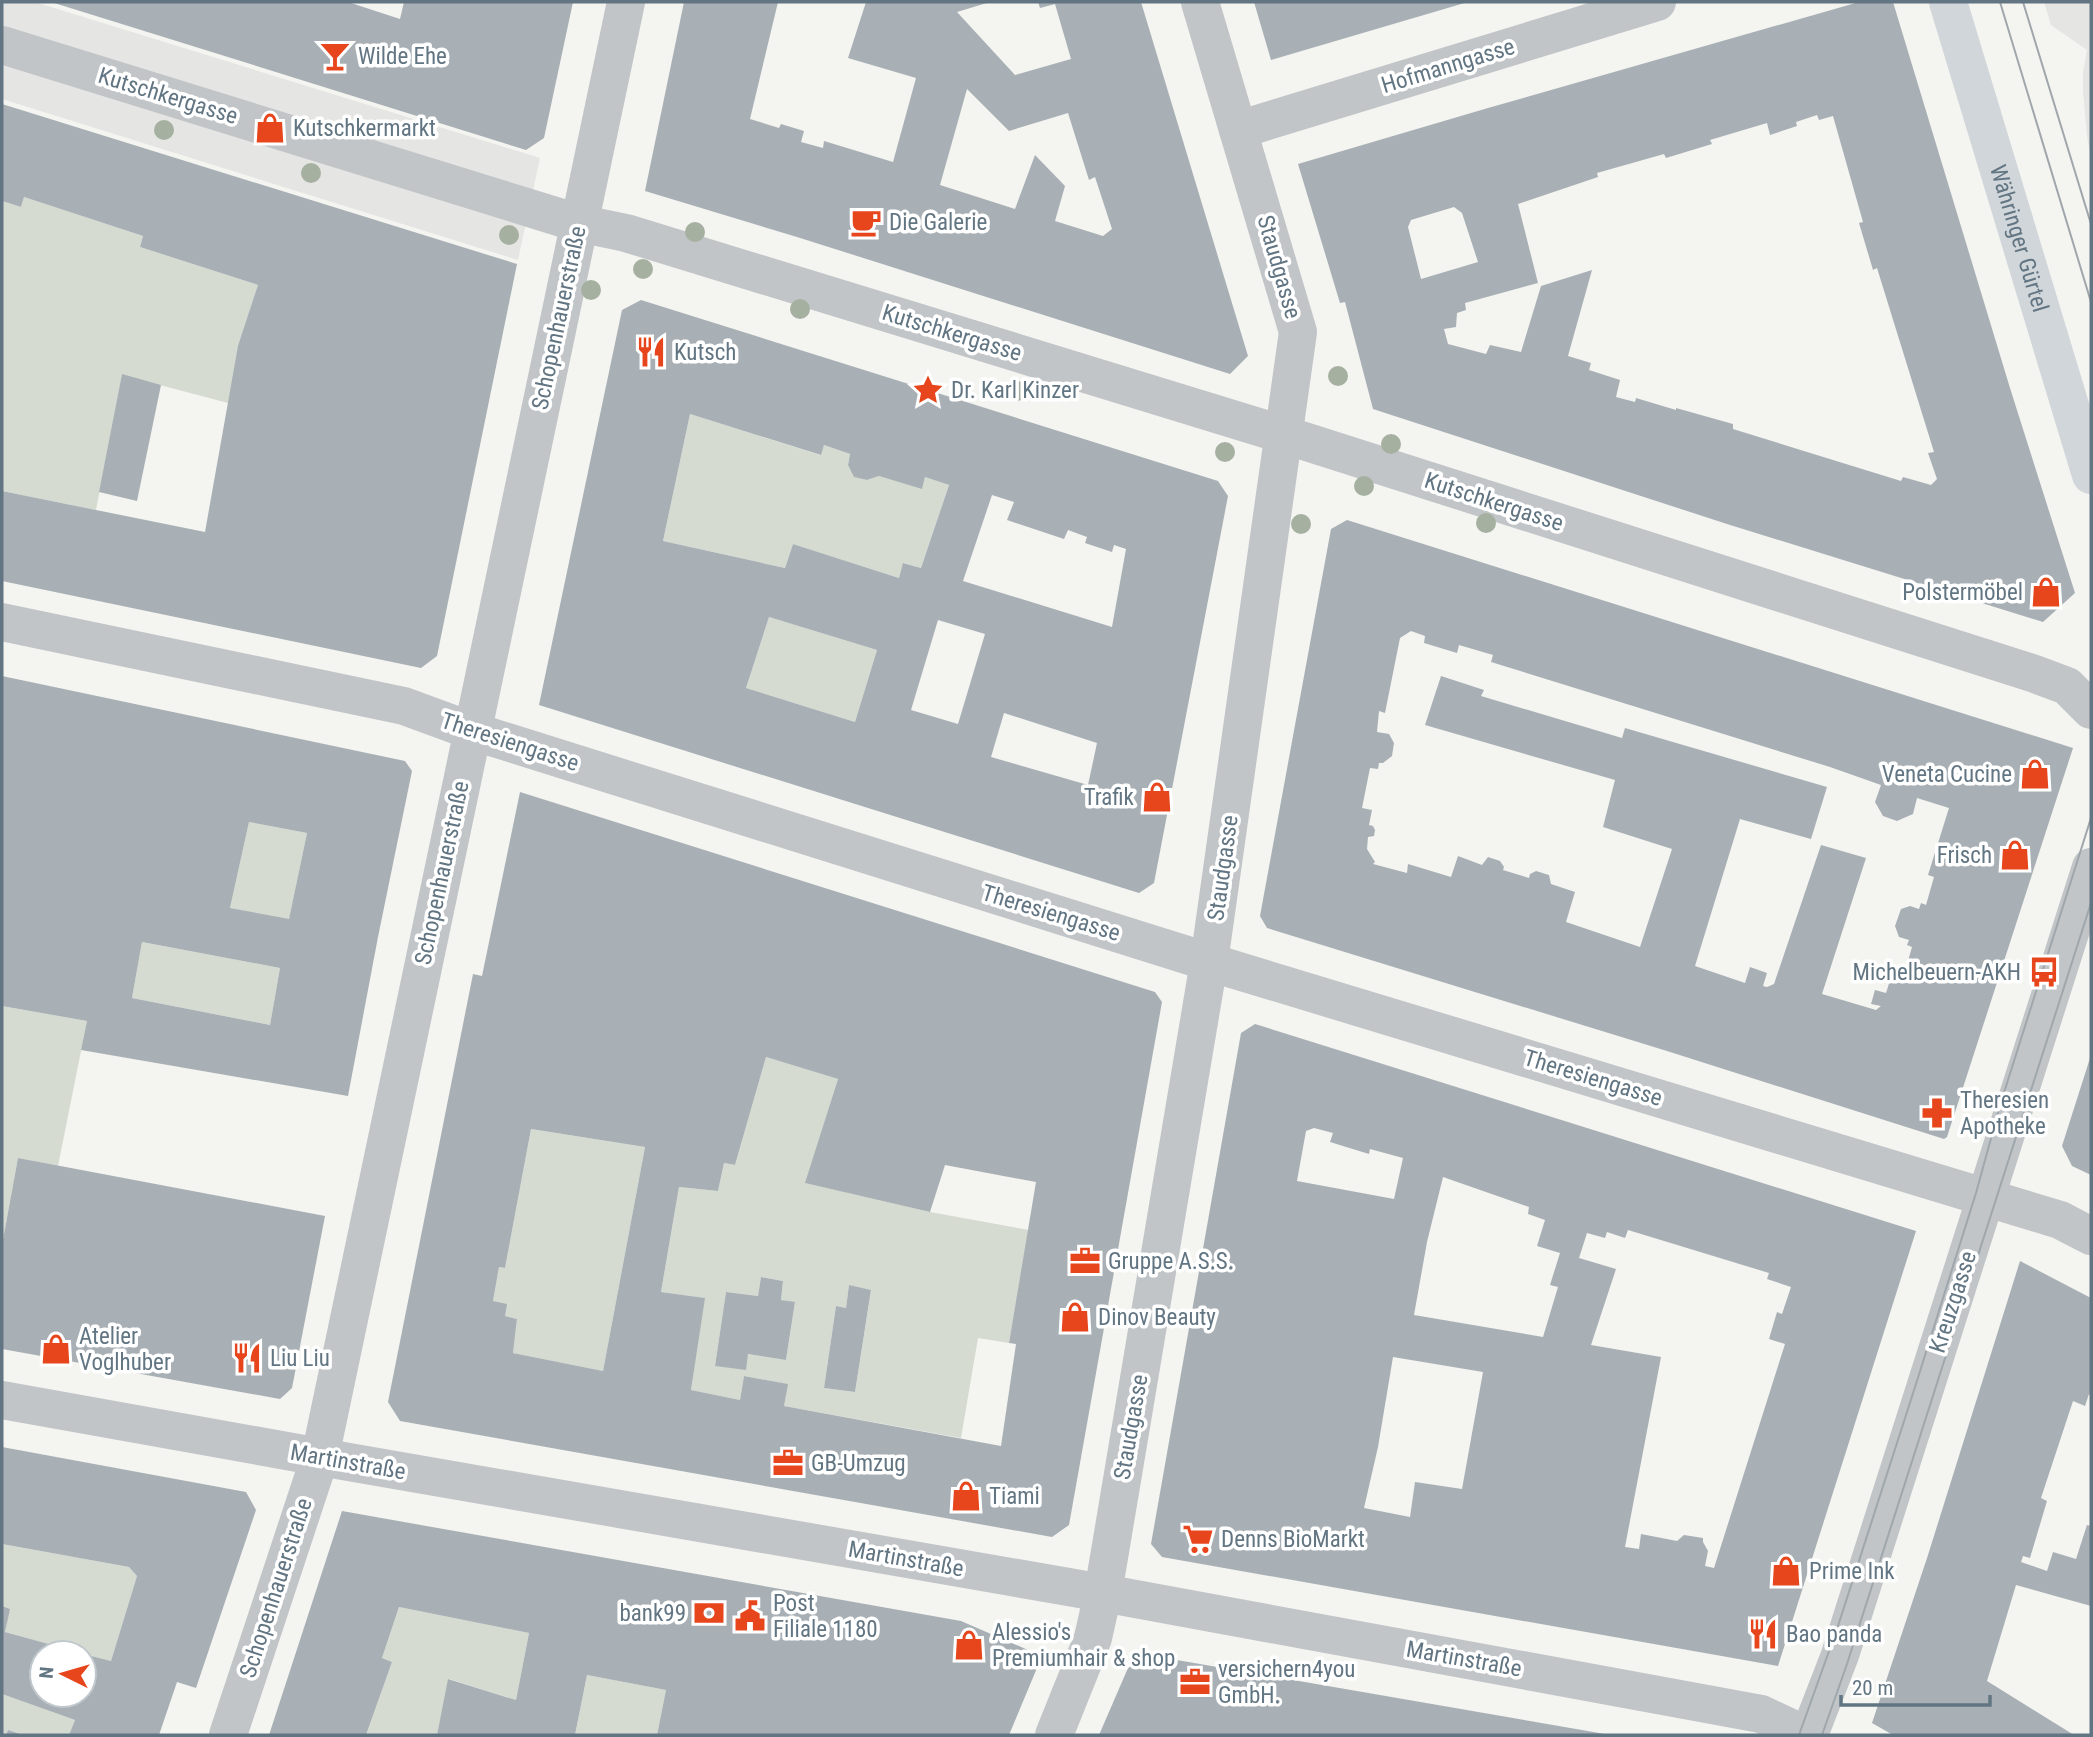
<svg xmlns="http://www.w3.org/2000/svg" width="2093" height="1737" viewBox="0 0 2093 1737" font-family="'Roboto Condensed',sans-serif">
  <rect width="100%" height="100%" fill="#f4f4f0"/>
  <!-- built -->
  <g fill="#e5e5e3">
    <path d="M2,2H35L540,158L518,260L2,99Z"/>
    <path d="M2044,2H2091V157L2087,136L2083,92V72L2087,50L2051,25Z"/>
  </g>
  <!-- green -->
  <g fill="#d5dbd1" fill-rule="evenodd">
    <path d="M24,197L143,236L140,247L258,285L228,403L122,375L96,510L2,491V201L21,207Z"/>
    <path d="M690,414L820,455L824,445L850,454L848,465L855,477L867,480L879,476L922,488L925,477L949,485L921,568L904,563L899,578L793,544L785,568L663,541Z"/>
    <path d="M769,617L877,650L855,722L746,688Z"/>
    <path d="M249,822L307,833L289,920L230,908Z"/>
    <path d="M142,942L280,968L270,1025L132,998Z"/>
    <path d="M2,1006L87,1021L58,1166L18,1158L2,1245Z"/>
    <path d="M766,1057L838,1079L806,1183L930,1212L1029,1230L1009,1343L978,1338L961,1438L784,1406L787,1384L744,1376L740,1400L691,1390L704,1298L661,1292L679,1187L718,1191L724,1163L735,1165ZM761,1277L783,1281L781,1300L795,1303L786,1360L748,1354L715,1366L726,1292L758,1296ZM849,1285L871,1291L855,1392L824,1388L836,1306L846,1308Z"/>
    <path d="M531,1129L645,1147L603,1371L513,1353L517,1319L505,1316L493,1301L499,1267L505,1268Z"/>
    <path d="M2,1544L129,1567L137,1576L111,1661L5,1632L9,1609L2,1606Z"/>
    <path d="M399,1607L529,1633L516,1700L449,1679L437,1735H366L392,1662L382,1658Z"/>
    <path d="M587,1675L666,1690L657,1735H575Z"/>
    <path d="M2,1694L75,1720L69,1735H26L8,1730L6,1735H2Z"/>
  </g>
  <!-- building -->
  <g fill="#a8b0b5" fill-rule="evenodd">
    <path d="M51,2H348L400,19L404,2H573L544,138L526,150Z"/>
    <path d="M684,2H778L750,119L779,128L781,124L804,131L801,142L823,148L824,141L893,162L916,78L848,58L866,2H990L957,12L1015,75L1071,59L1055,4L1040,8L1038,2H1141L1248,356L1230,374L797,237L645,191ZM967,89L1009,131L1068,113L1089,180L1095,177L1112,229L1103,236L1055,221L1065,186L1035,155L1015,209L940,185Z"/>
    <path d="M1254,2H1468L1271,60Z"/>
    <path d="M1859,2H1893L2010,388L2075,593L2043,622L1727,524L1373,409L1345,302L1340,303L1298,164L1488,108ZM1817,115L1819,120L1833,116L1863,222L1859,223L1873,270L1877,268L1934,452L1928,453L1937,479L1931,485L1903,477L1901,481L1733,429V424L1676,408V410L1636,398L1635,402L1616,397L1620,380L1589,370L1591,363L1568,356L1592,270L1541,286L1521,352L1490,345L1486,354L1448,344L1444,329L1456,327L1457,313L1466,310L1465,303L1538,283L1518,204L1598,177L1597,173L1664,154L1666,158L1712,144L1710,140L1767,123L1770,135L1797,126L1796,122ZM1454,207L1462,213L1478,262L1421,279L1408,227L1411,220Z"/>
    <path d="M2,104L517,264L437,656L421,668L2,581V491L205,532L238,346L258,285L140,247L143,236L24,197L21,207L2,201Z"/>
    <path d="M641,300L1218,481L1228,496L1154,883L1139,893L539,705L622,310ZM690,414L821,455L824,445L850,454L848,465L854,477L867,480L879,476L922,489L925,477L949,485L921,568L903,563L899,578L793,544L785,568L663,541ZM992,495L1014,502L1007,520L1064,539L1068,530L1087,537L1085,543L1112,552L1114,545L1126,549L1112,627L963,581ZM769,617L877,650L855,722L746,688ZM938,620L985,634L958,724L911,710ZM1004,713L1097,743L1088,785L991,757Z"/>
    <path d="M122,374L161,385L137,501L99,492Z"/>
    <path d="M1347,520L2073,748L1947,1137L1944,1139L1667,1051L1267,928L1260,916L1331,529ZM1411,631L1425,636L1424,643L1457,653L1459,645L1493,655L1491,662L1830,767L1881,785L1875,802L1883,816L1897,821L1913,814L1917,798L1949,808L1928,875L1934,877L1926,905L1921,903L1919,909L1910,906L1901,909L1895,926L1899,937L1909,940L1907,945L1912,947L1903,978L1892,974L1886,993L1875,990L1871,1004L1881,1006L1876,1010L1822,994L1866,858L1821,845L1774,984L1767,987L1763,986L1767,973L1750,967L1745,983L1695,966L1740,819L1811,839L1827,787L1625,728L1622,738L1481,696L1484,690L1441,676L1425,725L1615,780L1603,827L1672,849L1640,947L1566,922L1575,892L1551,884L1549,875L1536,871L1530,874L1529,878L1503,870L1504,867L1500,861L1488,857L1482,865L1458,856L1451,877L1408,864L1407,873L1373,864L1375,862L1367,849L1368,837L1374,836L1375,830L1373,826L1369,825L1372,810L1362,808L1370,768L1378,769L1379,763H1383L1392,756L1394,743L1389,734L1377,732L1379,711L1385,713L1400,638Z"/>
    <path d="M2,676L405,761L412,771L378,937L348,1096L81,1050L87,1021L2,1006ZM249,822L307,833L289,919L230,908ZM142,942L280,968L270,1025L132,998Z"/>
    <path d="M520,792L1155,992L1162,1002L1069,1525L1052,1537L400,1421L388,1402L473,974L482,976ZM766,1057L838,1079L805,1183L930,1212L945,1165L1036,1182L1009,1343L1016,1344L1001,1446L784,1406L788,1384L744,1376L740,1400L691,1390L705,1298L661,1292L679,1187L718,1191L724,1163L735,1165ZM531,1129L645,1147L603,1371L513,1353L517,1319L505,1316L507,1304L493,1301L499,1267L505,1268Z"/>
    <path d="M1255,1024L1916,1231L1778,1666L1162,1557L1151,1544L1241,1033ZM1314,1128L1333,1133L1330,1142L1369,1154L1370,1149L1403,1158L1394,1199L1297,1181L1306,1131ZM1443,1177L1529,1207L1528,1214L1545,1220L1537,1246L1560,1253L1550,1285L1558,1287L1543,1337L1414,1315L1427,1242ZM1628,1230L1769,1273L1767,1279L1791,1287L1782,1314L1777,1312L1769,1339L1785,1344L1714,1568L1705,1566L1708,1551L1703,1542V1538L1684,1535L1677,1541L1641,1534L1639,1549L1625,1547L1661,1357L1591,1345L1616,1269L1579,1258L1587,1233L1605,1238L1607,1232L1625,1238ZM1393,1357L1483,1372L1462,1489L1415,1482L1410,1517L1364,1508L1378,1447Z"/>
    <path d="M2091,1055V1175L2072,1166L2062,1146Z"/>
    <path d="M18,1158L325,1216L292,1388L280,1399L2,1349V1245Z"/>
    <path d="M2020,1261L2091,1298V1396L2089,1394L2085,1406L2073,1401L2041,1498L2047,1501L2030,1558L2023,1556L2021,1562L2047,1571L2053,1552L2076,1559L2087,1525L2091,1526V1606L2016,1585L1987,1681L2074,1735H1893L1872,1723L1928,1555Z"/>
    <path d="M761,1277L783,1281L781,1300L795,1302L786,1360L748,1354L746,1370L715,1366L726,1292L758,1296Z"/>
    <path d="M849,1285L871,1290L855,1392L824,1388L836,1306L846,1308Z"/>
    <path d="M2,1447L246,1492L256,1510L196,1688L177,1682L159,1735H69L75,1720L2,1694V1606L10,1609L5,1632L78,1652L42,1653V1695H84V1654L111,1661L137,1576L129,1567L2,1544Z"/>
    <path d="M342,1511L961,1621L1042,1656L1009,1735H657L666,1690L587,1675L575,1735H437L448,1679L516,1700L529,1633L399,1607L382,1658L392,1662L366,1735H269Z"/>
    <path d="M1148,1655L1605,1734V1735H1099L1128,1668Z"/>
    <path d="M8,1730L24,1735H6Z"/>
  </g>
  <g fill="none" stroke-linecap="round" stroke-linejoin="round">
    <!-- minor -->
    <g stroke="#c1c5c8" stroke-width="38">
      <path d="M2,45L578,223L626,233L1285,435L2035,674L2067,686L2091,710"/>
      <path d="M1238,130L1657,2"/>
      <path d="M2,622L404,706L472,731L1209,962L2060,1220L2091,1236"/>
      <path d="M2,1400L320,1457L1103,1593L1761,1714L1806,1735"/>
      <path d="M228,1735L320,1457L626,2"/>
      <path d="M1054,1735L1093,1638L1103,1593L1209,962L1298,332L1200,2"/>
      <path d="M1809,1735L1840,1655L2091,867"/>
    </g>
    <!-- major -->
    <path stroke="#d1d6da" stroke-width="38" id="s1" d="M1948,2L2091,475"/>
    <!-- tram -->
    <g stroke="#9fa7ac" stroke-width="2">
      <path d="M2000,2L2091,302"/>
      <path d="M2023,2L2091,224"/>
      <path d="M1799,1735L1838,1626L1916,1384L1976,1193L2001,1102L2091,818"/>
      <path d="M1822,1735L1847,1664L2091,903"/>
    </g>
  </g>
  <!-- trees -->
  <g fill="#a6b0a1">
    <circle cx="164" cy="130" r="10"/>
    <circle cx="311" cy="173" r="10"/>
    <circle cx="695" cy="232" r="10"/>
    <circle cx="509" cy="235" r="10"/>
    <circle cx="643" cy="269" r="10"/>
    <circle cx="591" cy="290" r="10"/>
    <circle cx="800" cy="309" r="10"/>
    <circle cx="1338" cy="376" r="10"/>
    <circle cx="1017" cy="391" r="10"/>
    <circle cx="1391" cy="444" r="10"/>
    <circle cx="1225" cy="452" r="10"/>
    <circle cx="1364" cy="486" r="10"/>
    <circle cx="1486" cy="523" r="10"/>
    <circle cx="1301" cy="524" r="10"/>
  </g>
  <!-- icons -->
  <defs>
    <g id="bar-bare" transform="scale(2.415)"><path d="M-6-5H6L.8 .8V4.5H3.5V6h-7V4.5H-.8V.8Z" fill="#e7461d" stroke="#fff" stroke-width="2.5" paint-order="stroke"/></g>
    <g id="shop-bare" transform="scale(2.415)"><path d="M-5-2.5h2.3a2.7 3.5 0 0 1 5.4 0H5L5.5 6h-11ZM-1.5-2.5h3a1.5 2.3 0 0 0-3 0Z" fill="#e7461d" stroke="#fff" stroke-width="2.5" paint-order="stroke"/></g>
    <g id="cafe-bare" transform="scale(2.415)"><path d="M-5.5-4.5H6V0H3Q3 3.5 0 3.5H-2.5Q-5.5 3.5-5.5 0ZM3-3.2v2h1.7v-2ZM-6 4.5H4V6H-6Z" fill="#e7461d" stroke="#fff" stroke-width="2.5" paint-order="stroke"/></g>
    <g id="restaurant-bare" transform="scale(2.415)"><path d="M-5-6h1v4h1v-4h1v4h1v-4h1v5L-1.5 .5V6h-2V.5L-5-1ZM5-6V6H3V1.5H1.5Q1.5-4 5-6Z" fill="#e7461d" stroke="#fff" stroke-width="2.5" paint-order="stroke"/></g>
    <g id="sight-bare" transform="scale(2.415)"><path d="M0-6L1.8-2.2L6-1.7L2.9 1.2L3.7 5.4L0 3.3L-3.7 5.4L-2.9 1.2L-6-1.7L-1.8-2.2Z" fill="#e7461d" stroke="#fff" stroke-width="2.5" paint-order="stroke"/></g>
    <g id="bus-bare" transform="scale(2.415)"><path d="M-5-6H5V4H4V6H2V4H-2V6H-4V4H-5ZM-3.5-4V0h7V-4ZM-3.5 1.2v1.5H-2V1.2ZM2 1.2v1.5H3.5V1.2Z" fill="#e7461d" stroke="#fff" stroke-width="2.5" paint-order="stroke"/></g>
    <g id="pharmacy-bare" transform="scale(2.415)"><path d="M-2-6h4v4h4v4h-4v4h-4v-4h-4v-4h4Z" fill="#e7461d" stroke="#fff" stroke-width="2.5" paint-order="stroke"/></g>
    <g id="office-bare" transform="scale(2.415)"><path d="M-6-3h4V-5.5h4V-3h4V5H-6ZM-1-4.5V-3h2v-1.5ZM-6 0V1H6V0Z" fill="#e7461d" stroke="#fff" stroke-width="2.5" paint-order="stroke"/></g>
    <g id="supermarket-bare" transform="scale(2.415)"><path d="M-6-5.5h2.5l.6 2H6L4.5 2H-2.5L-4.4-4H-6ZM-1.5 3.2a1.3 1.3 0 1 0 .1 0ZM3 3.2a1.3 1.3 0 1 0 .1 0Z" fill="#e7461d" stroke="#fff" stroke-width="2.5" paint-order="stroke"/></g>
    <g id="bank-bare" transform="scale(2.415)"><path d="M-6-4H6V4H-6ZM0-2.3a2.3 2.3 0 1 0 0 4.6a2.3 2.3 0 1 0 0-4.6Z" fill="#e7461d" stroke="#fff" stroke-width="2.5" paint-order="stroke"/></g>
    <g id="civic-bare" transform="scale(2.415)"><path d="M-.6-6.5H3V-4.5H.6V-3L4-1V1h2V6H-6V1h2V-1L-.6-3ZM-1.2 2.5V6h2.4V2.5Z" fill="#e7461d" stroke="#fff" stroke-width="2.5" paint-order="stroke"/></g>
  </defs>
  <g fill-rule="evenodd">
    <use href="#bar-bare" x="335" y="56"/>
    <use href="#shop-bare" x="270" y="128"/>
    <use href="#cafe-bare" x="866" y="222"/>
    <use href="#restaurant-bare" x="651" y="352"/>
    <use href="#sight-bare" x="928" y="390"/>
    <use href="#shop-bare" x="2046" y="592"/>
    <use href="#shop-bare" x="2035" y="774"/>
    <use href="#shop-bare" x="1157" y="797"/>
    <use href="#shop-bare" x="2015" y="855"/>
    <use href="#bus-bare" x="2044" y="972"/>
    <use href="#pharmacy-bare" x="1937" y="1113"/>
    <use href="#office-bare" x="1085" y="1261"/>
    <use href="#shop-bare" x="1075" y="1317"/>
    <use href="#shop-bare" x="56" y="1349"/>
    <use href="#restaurant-bare" x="247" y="1358"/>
    <use href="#office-bare" x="788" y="1463"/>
    <use href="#shop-bare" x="966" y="1496"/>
    <use href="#supermarket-bare" x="1198" y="1539"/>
    <use href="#shop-bare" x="1786" y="1571"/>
    <use href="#bank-bare" x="709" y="1613"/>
    <use href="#civic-bare" x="750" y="1616"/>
    <use href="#restaurant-bare" x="1763" y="1634"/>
    <use href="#shop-bare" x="969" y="1645"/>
    <use href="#office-bare" x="1195" y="1682"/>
  </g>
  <g text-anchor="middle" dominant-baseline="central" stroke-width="7" stroke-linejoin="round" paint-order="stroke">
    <!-- poi labels -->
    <g font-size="23" fill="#627582" stroke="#fff" text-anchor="start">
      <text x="358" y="56">Wilde Ehe</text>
      <text x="293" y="128">Kutschkermarkt</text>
      <text x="889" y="222">Die Galerie</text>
      <text x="674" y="352">Kutsch</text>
      <text x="951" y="390">Dr. Karl Kinzer</text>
      <text x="2023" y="592" text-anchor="end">Polstermöbel</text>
      <text x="2012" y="774" text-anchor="end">Veneta Cucine</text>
      <text x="1134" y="797" text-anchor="end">Trafik</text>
      <text x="1992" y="855" text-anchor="end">Frisch</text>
      <text x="2021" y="972" text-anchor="end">Michelbeuern-AKH</text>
      <text x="1960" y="1100">Theresien<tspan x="1960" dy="26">Apotheke</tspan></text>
      <text x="1108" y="1261">Gruppe A.S.S.</text>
      <text x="1098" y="1317">Dinov Beauty</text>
      <text x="79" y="1336">Atelier<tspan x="79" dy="26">Voglhuber</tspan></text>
      <text x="270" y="1358">Liu Liu</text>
      <text x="811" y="1463">GB-Umzug</text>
      <text x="989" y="1496">Tiami</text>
      <text x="1221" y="1539">Denns BioMarkt</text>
      <text x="1809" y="1571">Prime Ink</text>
      <text x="773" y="1603">Post<tspan x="773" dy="26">Filiale 1180</tspan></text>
      <text x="686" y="1613" text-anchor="end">bank99</text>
      <text x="992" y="1632">Alessio's<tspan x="992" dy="26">Premiumhair &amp; shop</tspan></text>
      <text x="1786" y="1634">Bao panda</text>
      <text x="1218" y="1669">versichern4you<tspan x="1218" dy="26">GmbH.</tspan></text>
    </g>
    <!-- street labels -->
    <g font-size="23" fill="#627582" stroke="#fff">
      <text transform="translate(1448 66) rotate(-17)">Hofmanngasse</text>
      <text transform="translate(168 96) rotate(17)">Kutschkergasse</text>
      <text stroke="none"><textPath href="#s1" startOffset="247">Währinger Gürtel</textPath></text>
      <text transform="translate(1279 267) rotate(74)">Staudgasse</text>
      <text transform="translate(559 318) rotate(-78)">Schopenhauerstraße</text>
      <text transform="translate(952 333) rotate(17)">Kutschkergasse</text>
      <text transform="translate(1494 502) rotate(18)">Kutschkergasse</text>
      <text transform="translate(510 742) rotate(18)">Theresiengasse</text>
      <text transform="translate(1223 868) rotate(-82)">Staudgasse</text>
      <text transform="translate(442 873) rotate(-78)">Schopenhauerstraße</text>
      <text transform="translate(1051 913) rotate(17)">Theresiengasse</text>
      <text transform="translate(1593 1078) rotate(17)">Theresiengasse</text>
      <text transform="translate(1953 1302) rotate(-72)">Kreuzgasse</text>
      <text transform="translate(1131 1427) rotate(-80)">Staudgasse</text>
      <text transform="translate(348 1462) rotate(10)">Martinstraße</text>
      <text transform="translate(906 1559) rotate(10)">Martinstraße</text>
      <text transform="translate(276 1588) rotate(-72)">Schopenhauerstraße</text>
      <text transform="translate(1464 1659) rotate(10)">Martinstraße</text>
    </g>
  </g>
  <!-- border -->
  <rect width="2093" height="1737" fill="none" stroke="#627582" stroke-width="7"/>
  <!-- north arrow -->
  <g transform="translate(63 1674) rotate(275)"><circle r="33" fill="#ffffff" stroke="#c0c8cd" stroke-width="2"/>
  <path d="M0-5L12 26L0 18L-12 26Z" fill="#e7461d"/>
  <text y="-10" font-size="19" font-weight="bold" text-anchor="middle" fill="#627582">N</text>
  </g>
  <!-- scale -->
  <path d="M1841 1695v10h149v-10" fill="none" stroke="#627582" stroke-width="3.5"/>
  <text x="1852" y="1695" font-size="21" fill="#627582" stroke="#ffffff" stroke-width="5" paint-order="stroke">20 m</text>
</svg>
